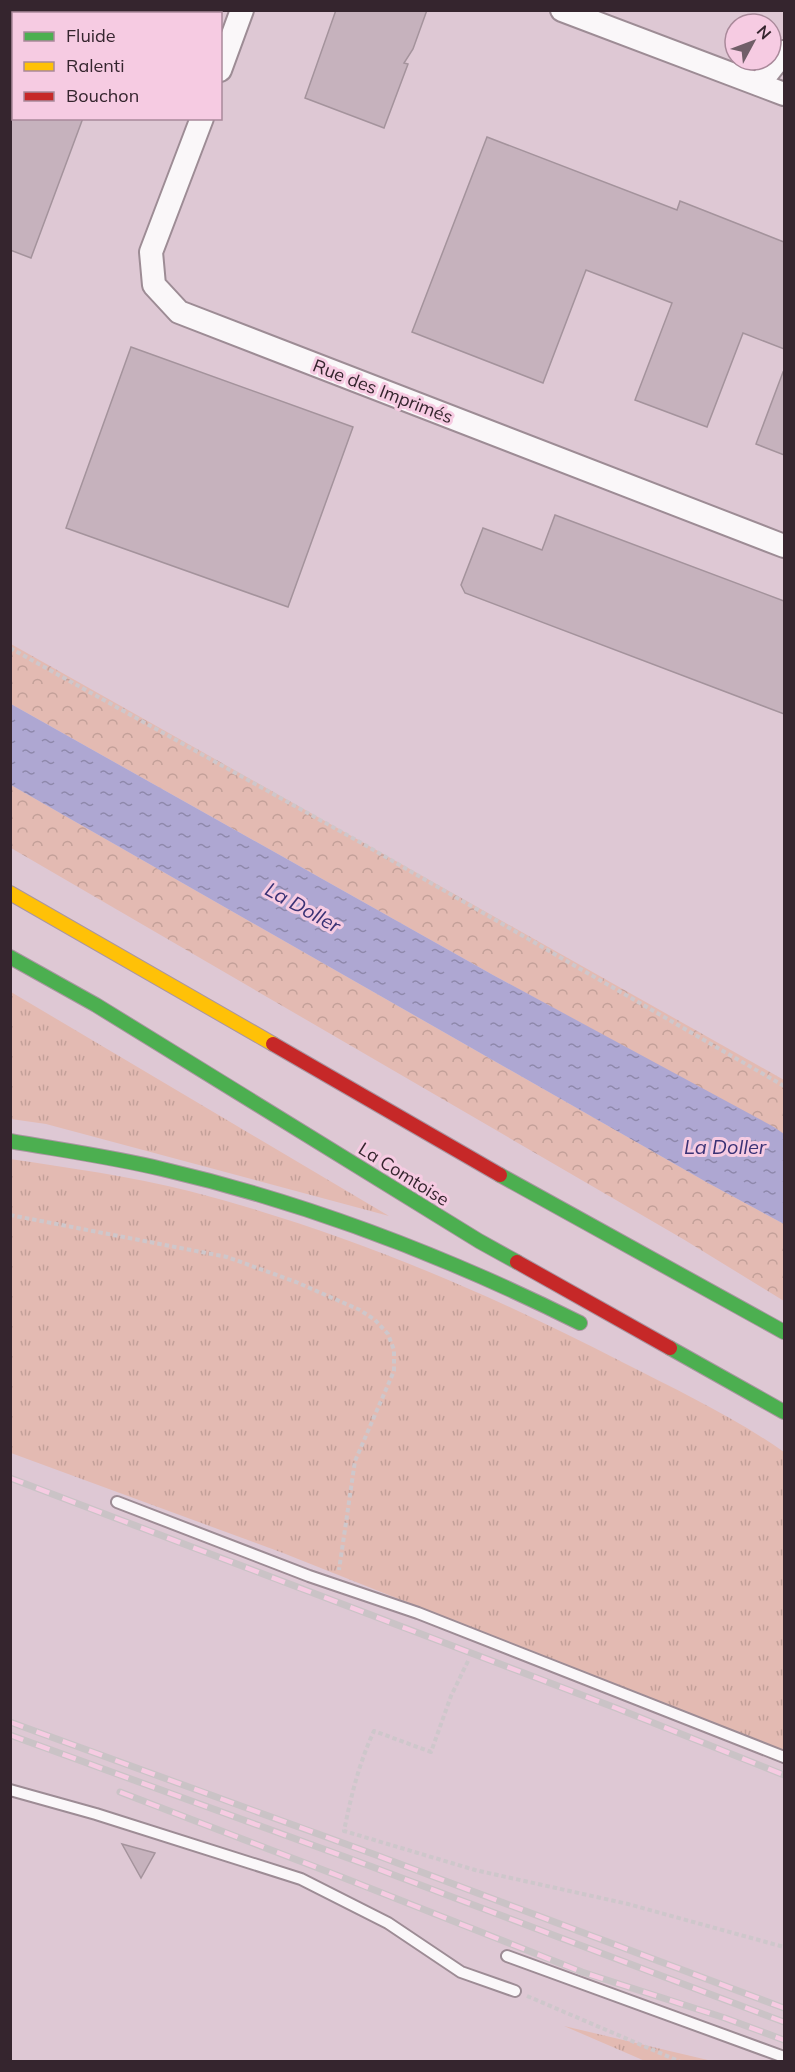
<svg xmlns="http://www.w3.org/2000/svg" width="795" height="2072" viewBox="0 0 795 2072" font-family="Mulish,sans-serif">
  <defs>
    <pattern id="grass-tufts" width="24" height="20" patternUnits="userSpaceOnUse" patternTransform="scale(1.5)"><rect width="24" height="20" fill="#e3bab2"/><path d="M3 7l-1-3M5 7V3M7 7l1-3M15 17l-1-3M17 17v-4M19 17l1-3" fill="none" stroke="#c3a099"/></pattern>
    <pattern id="forest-crowns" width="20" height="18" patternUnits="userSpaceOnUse" patternTransform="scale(1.5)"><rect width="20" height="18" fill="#e3bab2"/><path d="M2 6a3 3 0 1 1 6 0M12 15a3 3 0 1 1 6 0" fill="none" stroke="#c3a099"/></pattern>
    <pattern id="water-ripples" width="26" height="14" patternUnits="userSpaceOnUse" patternTransform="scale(1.5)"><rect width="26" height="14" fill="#aea7d2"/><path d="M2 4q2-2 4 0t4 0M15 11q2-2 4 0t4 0" fill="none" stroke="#8e88ab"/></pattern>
  </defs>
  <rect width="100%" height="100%" fill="#dec8d4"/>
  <!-- grass -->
  <g fill="url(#grass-tufts)">
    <path d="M11,992L389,1216L46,1124L11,1119Z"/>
    <path d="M10,1159C70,1168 130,1176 189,1191C340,1230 483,1290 622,1362C677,1390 734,1417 784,1452V1752L283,1553L11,1453Z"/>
    <path d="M564,2026L712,2061H645Z"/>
  </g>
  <!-- forest -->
  <g fill="url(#forest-crowns)">
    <path d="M11,644L784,1080V1134L493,975L11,704Z"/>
    <path d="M11,785L708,1183L784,1224V1301L683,1239L11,848Z"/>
  </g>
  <!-- water -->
  <path fill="url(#water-ripples)" d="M11,704L493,975L774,1127L784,1134V1224L708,1183L11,785Z"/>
  <!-- building -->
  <g fill="#c6b2bd" stroke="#a4939c" stroke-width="1.5">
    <path d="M336,10H427L413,49L404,63L408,64L384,128L305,98Z"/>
    <path d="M10,118H83L31,258L10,250Z"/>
    <path d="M487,137L677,210L680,201L784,242V349L743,333L707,427L635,400L672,303L586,270L543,383L412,332Z"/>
    <path d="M131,347L353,427L288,607L66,528Z"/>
    <path d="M783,372L784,373V455L756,444Z"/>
    <path d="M555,515L784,601V714L465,593L461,585L483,528L542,550Z"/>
    <path d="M122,1844L155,1853L141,1878Z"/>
  </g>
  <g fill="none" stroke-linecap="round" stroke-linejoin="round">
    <!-- lane casing -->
    <g stroke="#9d8c95" stroke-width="14">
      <g id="lane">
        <path d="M117,1502L309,1576L418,1613L784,1757"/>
        <path d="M10,1790L96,1814L301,1879L388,1923L461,1972L515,1991"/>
        <path d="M507,1956L784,2057"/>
      </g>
    </g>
    <!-- street casing -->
    <g stroke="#9d8c95" stroke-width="26">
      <g id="street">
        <path d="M562,10L784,94"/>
        <path d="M220,70L242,10"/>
        <path d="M759,84L784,52"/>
        <path d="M202,118L151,252L154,285L179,312L784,546"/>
      </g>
    </g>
    <!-- fast casing -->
    <g stroke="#a995a0" stroke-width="16">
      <g id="fast">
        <path d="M10,957L96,1005L479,1241L517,1262"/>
        <path d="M10,1141C61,1150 112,1157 162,1169C308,1203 446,1256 580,1323"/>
        <path d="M500,1175L784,1332"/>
        <path d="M670,1348L784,1412"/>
      </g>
    </g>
    <!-- slow casing -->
    <g stroke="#a995a0" stroke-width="16">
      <path id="slow" d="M10,893L273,1044"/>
    </g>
    <!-- jam casing -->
    <g stroke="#a995a0" stroke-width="16">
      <g id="jam">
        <path d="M273,1044L500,1175"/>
        <path d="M517,1262L670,1348"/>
      </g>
    </g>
    <!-- path -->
    <g stroke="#cec7cb" stroke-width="4" stroke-dasharray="4.5 3" stroke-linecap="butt">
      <path d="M10,648L358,841L784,1086"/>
      <path d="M10,1215L227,1257L296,1282L360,1310L375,1320L388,1334L394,1350V1371L355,1461L339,1570"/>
      <path d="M468,1661L451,1696L431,1752L374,1731C359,1763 351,1796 344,1831L475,1870L628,1904L784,1947"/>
      <path d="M527,1996L681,2062"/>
    </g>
    <!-- lane -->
    <use href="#lane" stroke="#faf7f9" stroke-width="10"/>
    <!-- street -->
    <use href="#street" stroke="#faf7f9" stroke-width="22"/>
    <!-- fast -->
    <use href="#fast" stroke="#4caf50" stroke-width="14"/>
    <!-- slow -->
    <use href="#slow" stroke="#ffc107" stroke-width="14"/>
    <!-- jam -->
    <use href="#jam" stroke="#c62828" stroke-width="14"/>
    <!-- rail casing -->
    <g stroke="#cac3c6" stroke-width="7">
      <g id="rail">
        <path d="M10,1478L616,1708L784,1775"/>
        <path d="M10,1722L376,1855L784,2008"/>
        <path d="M10,1735L370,1866L784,2022"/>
        <path d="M120,1792L339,1876L582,1972L725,2018L784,2040"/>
      </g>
    </g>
    <!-- rail -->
    <use href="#rail" stroke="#f6cbe2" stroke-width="4.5" stroke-dasharray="14" stroke-linecap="butt"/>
  </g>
  <g text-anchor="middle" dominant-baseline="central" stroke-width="6" stroke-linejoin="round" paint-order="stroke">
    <!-- street labels -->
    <g font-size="18" fill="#35252e" stroke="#f6cbe2">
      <text transform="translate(383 391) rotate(21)">Rue des Imprimés</text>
      <text transform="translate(404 1174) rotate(32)">La Comtoise</text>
    </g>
    <!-- water labels -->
    <g font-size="20" font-style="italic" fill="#3a3275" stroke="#f6cbe2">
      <text transform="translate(303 907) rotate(29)">La Doller</text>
      <text x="725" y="1146">La Doller</text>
    </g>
  </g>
  <!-- border -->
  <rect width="795" height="2072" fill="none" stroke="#35252e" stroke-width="24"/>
  <!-- legend -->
  <rect x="12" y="12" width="210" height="108" fill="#f6cbe2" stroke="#a9899a" stroke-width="1.5"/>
  <rect x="24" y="32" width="30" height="9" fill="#4caf50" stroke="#a9899a" stroke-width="1.5"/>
  <text x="66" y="42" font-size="18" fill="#35252e">Fluide</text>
  <rect x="24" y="62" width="30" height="9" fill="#ffc107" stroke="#a9899a" stroke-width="1.5"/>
  <text x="66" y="72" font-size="18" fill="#35252e">Ralenti</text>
  <rect x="24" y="92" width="30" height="9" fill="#c62828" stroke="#a9899a" stroke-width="1.5"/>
  <text x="66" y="102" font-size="18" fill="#35252e">Bouchon</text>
  <!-- north arrow -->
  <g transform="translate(753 42) rotate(49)"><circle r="28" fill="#f6cbe2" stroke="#a9899a" stroke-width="1.5"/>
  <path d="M0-4.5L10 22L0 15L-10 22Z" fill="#705e68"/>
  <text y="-9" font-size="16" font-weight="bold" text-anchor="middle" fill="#35252e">N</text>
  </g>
</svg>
